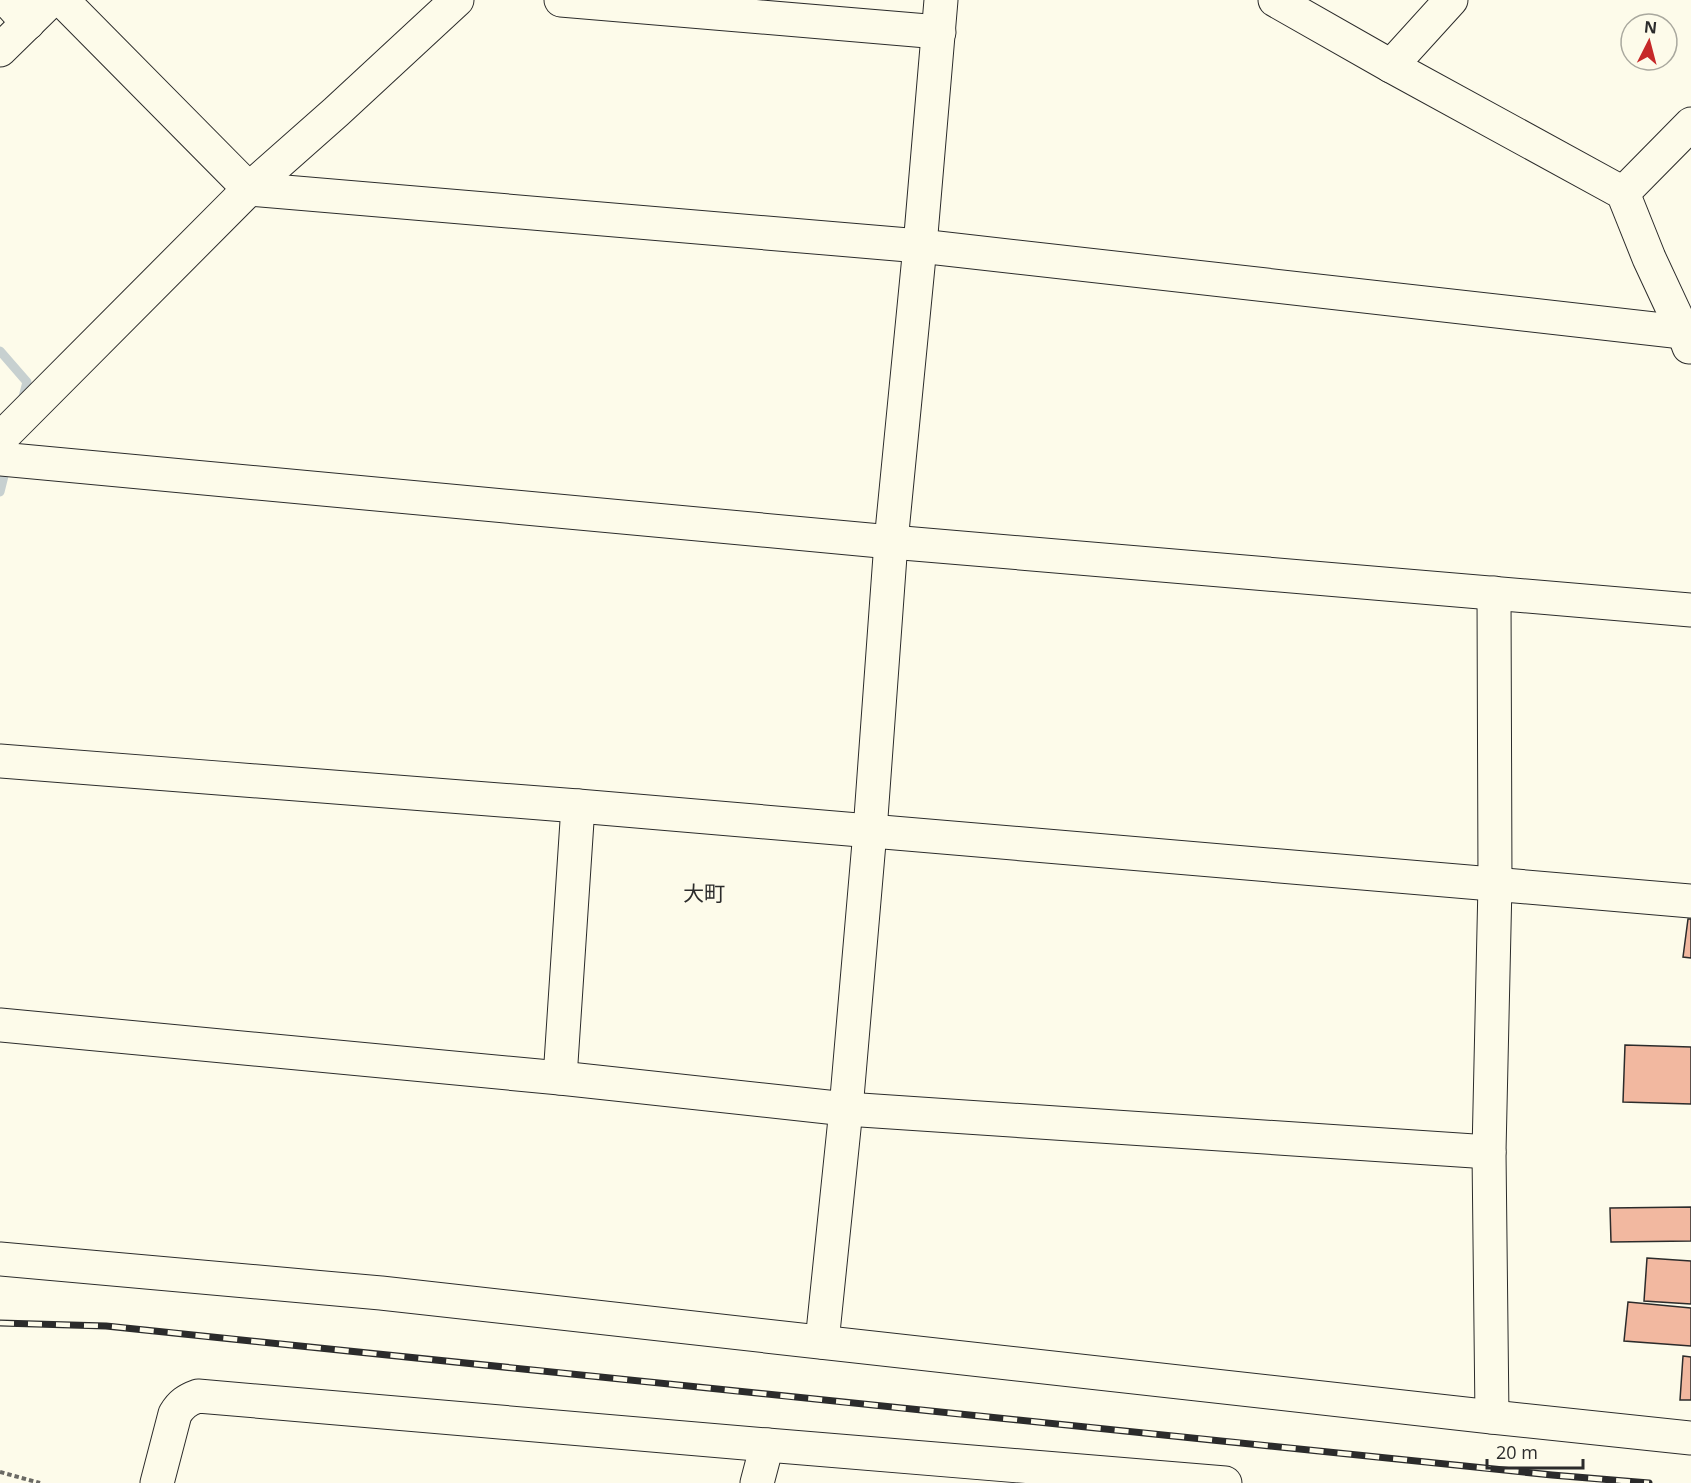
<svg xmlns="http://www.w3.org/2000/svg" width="1691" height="1483" viewBox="0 0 1691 1483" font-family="'Open Sans','Noto Sans JP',sans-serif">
  <rect width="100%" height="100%" fill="#fdfbea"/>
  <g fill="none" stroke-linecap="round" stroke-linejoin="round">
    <!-- stream -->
    <g stroke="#c7d0d0" stroke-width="9">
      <path d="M0,351L27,382L22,401"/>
      <path d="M0,492L7,464"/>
    </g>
  </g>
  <!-- building -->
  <g fill="#f2b8a0" stroke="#2b2b2b" stroke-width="1.5">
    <path d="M1688,919H1691V958L1683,957Z"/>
    <path d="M1625,1045L1691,1047V1104L1623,1102Z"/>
    <path d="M1691,1207V1241L1611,1242L1610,1208Z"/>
    <path d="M1647,1258L1691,1261V1304L1644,1301Z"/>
    <path d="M1628,1302L1691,1308V1346L1624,1341Z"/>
    <path d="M1683,1356L1691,1357V1400H1680Z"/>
  </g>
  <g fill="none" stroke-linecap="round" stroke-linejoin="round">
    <!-- minor casing -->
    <g stroke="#2b2b2b" stroke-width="35">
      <g id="minor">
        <path d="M7,0L28,23"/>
        <path d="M62,0L249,189L920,246L1691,333"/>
        <path d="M561,0L939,32"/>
        <path d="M1275,0L1391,66L1623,193L1649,258L1683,331L1689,347"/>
        <path d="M0,50L51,0"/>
        <path d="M1391,66L1451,0"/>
        <path d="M1623,193L1691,124"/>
        <path d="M0,439L249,189L336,112L457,0"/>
        <path d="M0,459L891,542L1691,610"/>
        <path d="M0,761L578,806L1691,901"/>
        <path d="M0,1025L560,1078L846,1109L1489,1152"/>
        <path d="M560,1078L578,806"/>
        <path d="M0,1259L381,1293L1492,1417L1691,1438"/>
        <path d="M822,1342L846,1109L870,831L891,542L920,246L941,0"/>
        <path d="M1492,1417L1489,1152L1495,884L1494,593"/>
        <path d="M157,1483L175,1414C181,1404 187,1400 198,1396L767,1445"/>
        <path d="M757,1483L767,1445L1225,1483"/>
      </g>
    </g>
    <!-- path -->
    <path stroke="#6a6964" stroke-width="4" stroke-dasharray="4.5 3" stroke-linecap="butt" d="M0,1472L40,1483"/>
    <!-- minor -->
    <use href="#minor" stroke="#fdfbea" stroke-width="33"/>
    <!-- rail casing -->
    <g stroke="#2b2b2b" stroke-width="7">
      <path id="rail" d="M0,1323L106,1326L1552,1475L1649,1483"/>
    </g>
    <!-- rail -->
    <use href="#rail" stroke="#fdfbea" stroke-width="4.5" stroke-dasharray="14" stroke-linecap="butt"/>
  </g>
  <g text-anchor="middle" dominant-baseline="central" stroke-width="4.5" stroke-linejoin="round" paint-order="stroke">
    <!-- quarter labels -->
    <g font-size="21" fill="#2b2b2b" stroke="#fdfbea">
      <text x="704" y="893">大町</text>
    </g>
  </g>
  <!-- north arrow -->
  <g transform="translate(1649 42) rotate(6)"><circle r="28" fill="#fdfbea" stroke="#a9a89e" stroke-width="1.5"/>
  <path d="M0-4.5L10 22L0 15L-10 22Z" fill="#c62828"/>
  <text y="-9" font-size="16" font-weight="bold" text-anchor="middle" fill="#2b2b2b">N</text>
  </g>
  <!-- scale -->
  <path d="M1487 1459v9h96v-9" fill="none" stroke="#2b2b2b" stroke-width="3"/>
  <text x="1496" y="1459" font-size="18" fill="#2b2b2b" stroke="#fdfbea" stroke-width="4.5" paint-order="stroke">20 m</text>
</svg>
